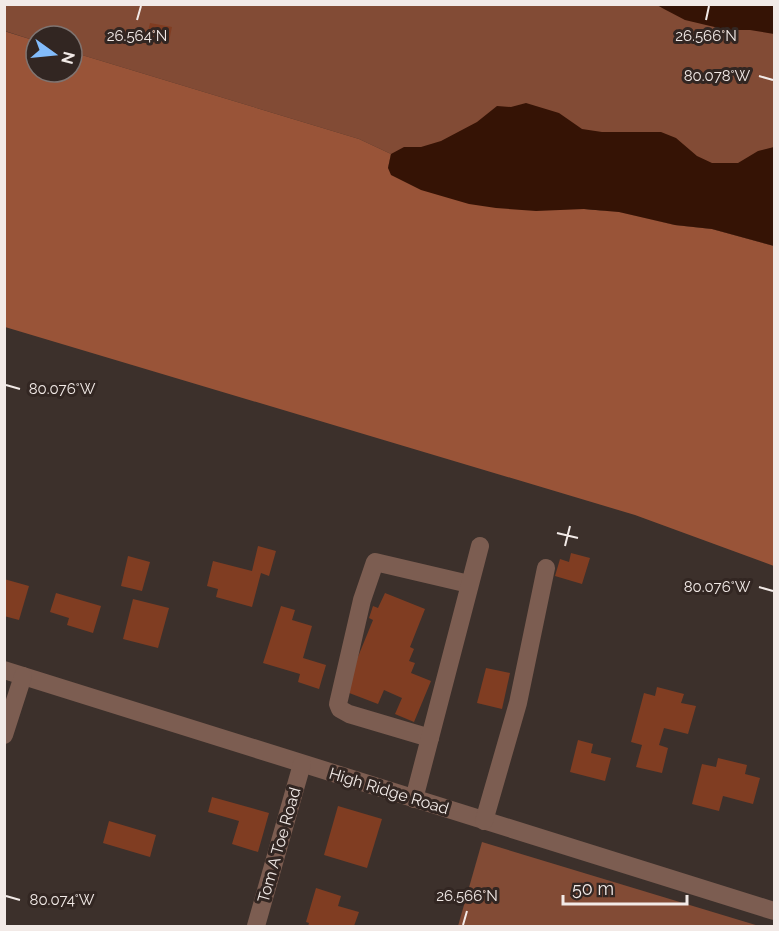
<svg xmlns="http://www.w3.org/2000/svg" width="779" height="931" viewBox="0 0 779 931" font-family="Raleway,sans-serif">
  <rect width="100%" height="100%" fill="#3c302b"/>
  <!-- green -->
  <g fill="#824b35">
    <path d="M4,5H774V246L712,229L675,225L388,168L391,154L359,139L72,52V36H36V41L5,31Z"/>
    <path d="M482,842L759,926H458Z"/>
  </g>
  <!-- forest -->
  <path fill="#995438" d="M4,31L36,41V72H72V52L359,139L391,154L388,168L584,209L619,212L675,225L712,229L774,246V566L635,515L5,327Z"/>
  <!-- water -->
  <g fill="#351305">
    <path d="M657,5H774V34L750,30H727L685,20L664,9Z"/>
    <path d="M526,103L559,113L582,129L602,132H661L676,138L697,156L712,163H738L758,151L774,147V246L712,229L675,225L619,212L584,209L536,211L496,208L469,204L421,190L391,175L388,168L391,154L404,147H421L441,141L477,122L497,106L511,107Z"/>
  </g>
  <!-- building -->
  <g fill="#803d22">
    <path d="M150,23L172,27L169,41L147,36Z"/>
    <path d="M258,546L276,551L269,576L261,573L252,607L216,597L218,589L207,586L213,561L252,571Z"/>
    <path d="M571,553L590,558L582,584L555,576L560,559L569,562Z"/>
    <path d="M128,556L150,562L142,591L121,586Z"/>
    <path d="M4,579L29,586L19,620L4,616Z"/>
    <path d="M56,593L101,606L93,633L67,625L69,618L50,612Z"/>
    <path d="M385,593L425,609L410,647L414,649L409,661L415,663L411,673L431,681L414,722L395,714L402,698L384,690L378,704L344,691L373,620L369,618L373,606L378,608Z"/>
    <path d="M133,599L169,608L158,648L123,639Z"/>
    <path d="M281,606L295,610L292,620L312,626L303,658L326,665L319,689L298,682L300,674L263,663Z"/>
    <path d="M486,668L510,673L502,709L477,703Z"/>
    <path d="M657,687L684,694L681,703L696,706L688,734L664,728L659,745L668,748L662,773L636,767L642,745L631,742L644,693L655,696Z"/>
    <path d="M578,740L593,744L591,753L611,758L605,781L570,772Z"/>
    <path d="M718,758L747,765L745,774L760,778L753,804L723,796L719,811L692,804L702,764L716,767Z"/>
    <path d="M212,797L269,813L258,852L232,844L239,821L208,812Z"/>
    <path d="M338,806L382,819L367,868L324,855Z"/>
    <path d="M109,821L156,835L150,857L103,843Z"/>
    <path d="M316,888L341,896L338,906L359,912L354,926H308L309,923L306,922Z"/>
  </g>
  <g fill="none" stroke-linecap="round" stroke-linejoin="round">
    <!-- minor -->
    <g stroke="#7c5d51" stroke-width="18">
      <path d="M4,670L774,911"/>
      <path d="M4,735L23,676"/>
      <path d="M430,738L349,714L340,709L338,704L362,600L375,562L469,584"/>
      <path d="M414,799L480,546"/>
      <path d="M484,821L518,703L546,568"/>
      <path d="M256,926L302,764"/>
    </g>
  </g>
  <!-- ticks -->
  <path fill="none" stroke="#f2eae7" stroke-width="2" d="M137,20L141,6M706,20L709,6M759,76L773,80M6,385L20,389M557,533L578,538M565,546L570,526M759,587L773,591M6,896L20,900M463,925L467,911"/>
  <g text-anchor="middle" dominant-baseline="central" stroke-width="6" stroke-linejoin="round" paint-order="stroke">
    <!-- street labels -->
    <g font-size="16" fill="#f2eae7" stroke="#322622">
      <text transform="translate(389 791) rotate(17)">High Ridge Road</text>
      <text transform="translate(279 845) rotate(-74)">Tom A Toe Road</text>
    </g>
  </g>
  <g font-size="15" text-anchor="middle" fill="#f2eae7" stroke="#322622" stroke-width="6" stroke-linejoin="round" paint-order="stroke">
    <text x="137" y="41">26.564°N</text>
    <text x="706" y="41">26.566°N</text>
    <text x="717" y="81">80.078°W</text>
    <text x="62" y="394">80.076°W</text>
    <text x="717" y="592">80.076°W</text>
    <text x="467" y="901">26.566°N</text>
    <text x="62" y="905">80.074°W</text>
  </g>
  <!-- border -->
  <rect width="779" height="931" fill="none" stroke="#f2eae7" stroke-width="12"/>
  <!-- north arrow -->
  <g transform="translate(54 54) rotate(105)"><circle r="28" fill="#322622" stroke="#7f7471" stroke-width="1.5"/>
  <path d="M0-4.5L10 22L0 15L-10 22Z" fill="#83bcfb"/>
  <text y="-9" font-size="16" font-weight="bold" text-anchor="middle" fill="#f2eae7">N</text>
  </g>
  <!-- scale -->
  <path d="M563 895v9h124v-9" fill="none" stroke="#f2eae7" stroke-width="3"/>
  <text x="572" y="895" font-size="18" fill="#f2eae7" stroke="#322622" stroke-width="4.5" paint-order="stroke">50 m</text>
</svg>
